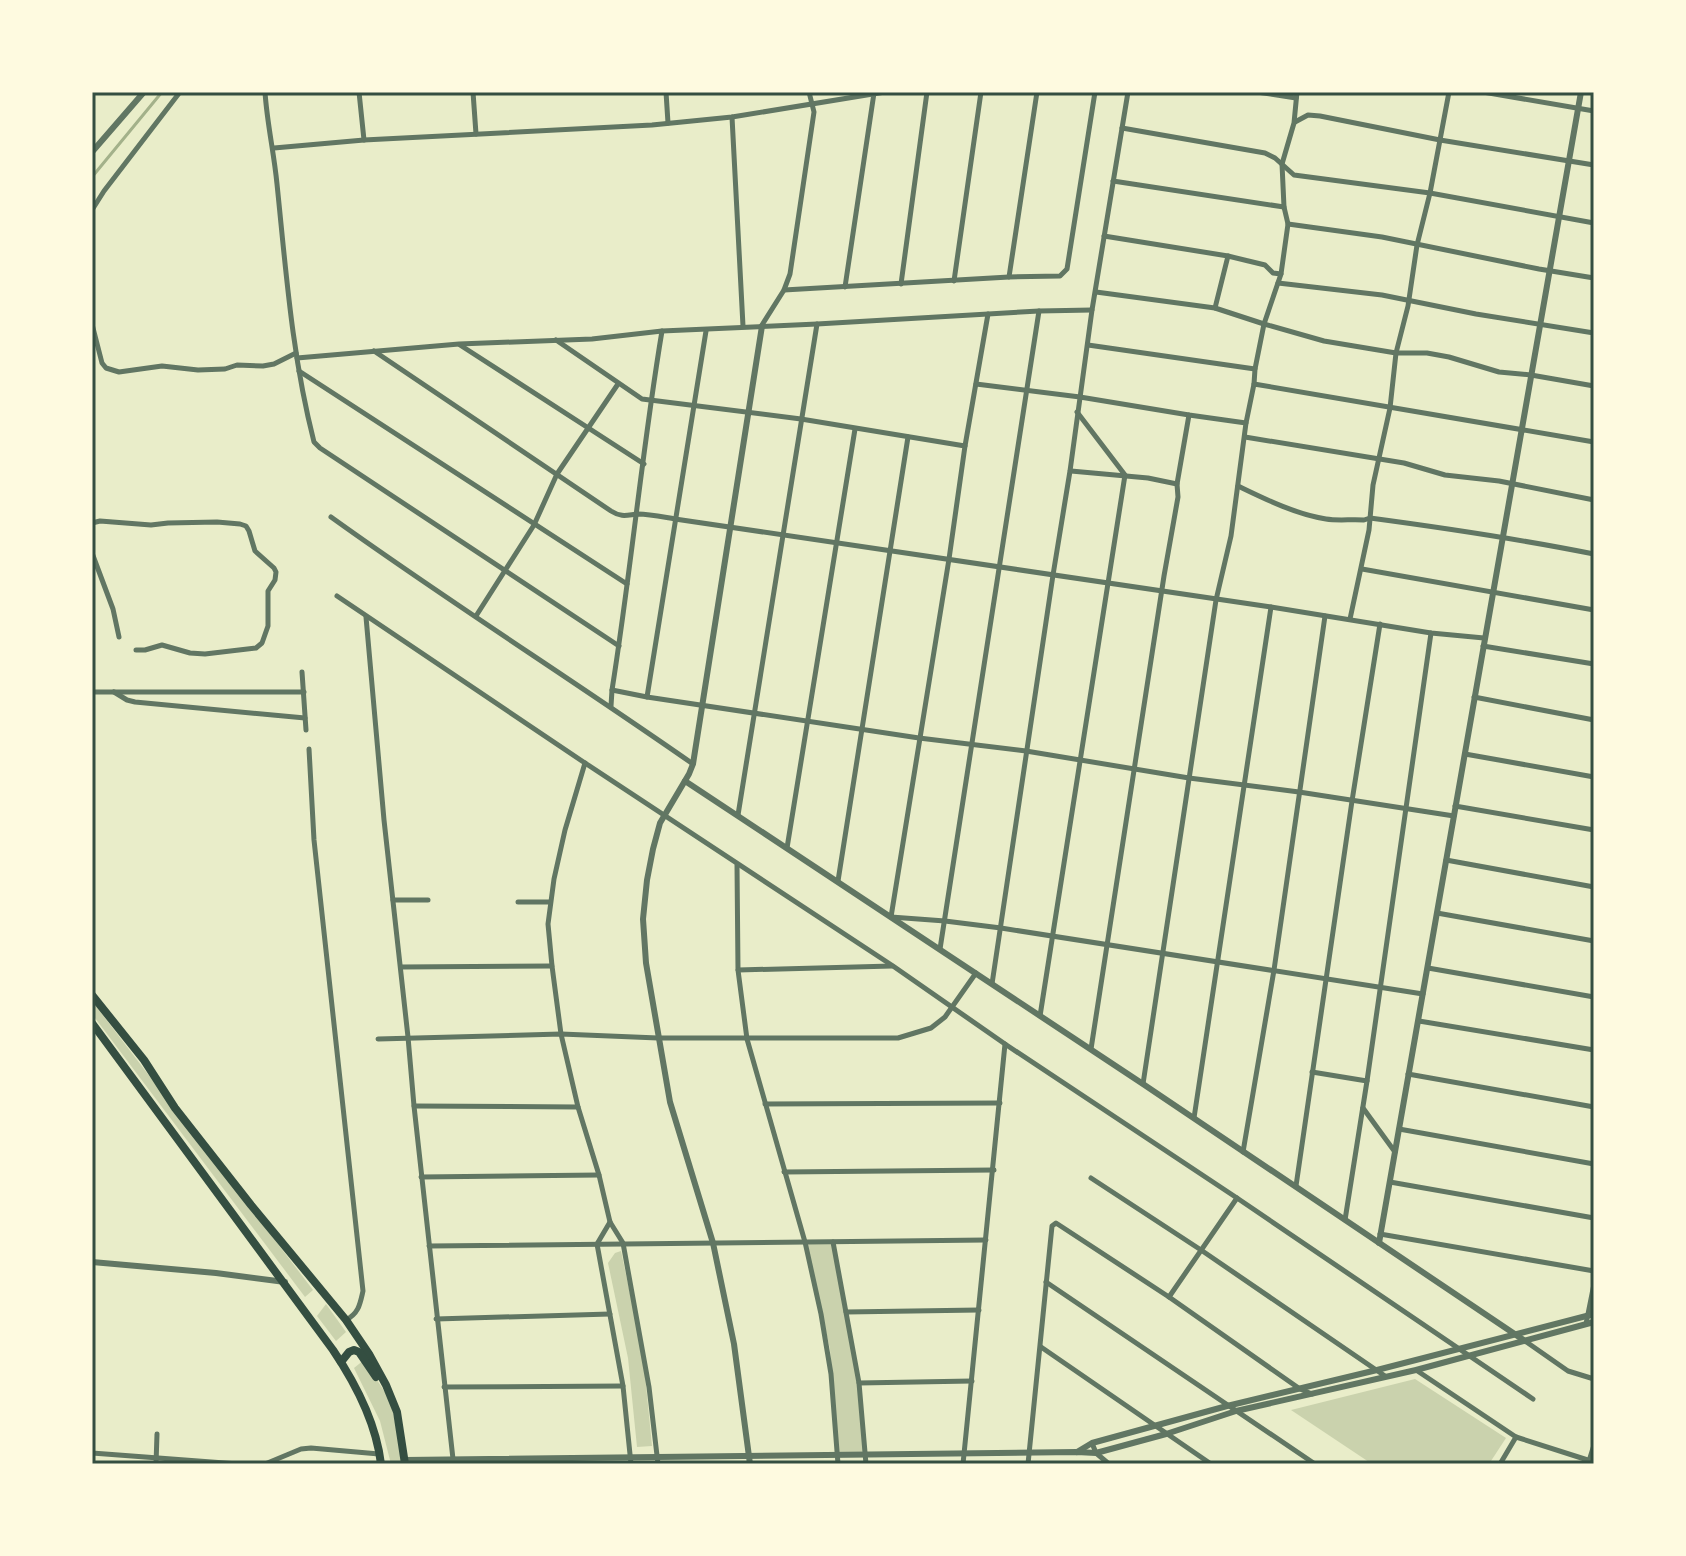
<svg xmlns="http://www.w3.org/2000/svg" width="1686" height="1556" viewBox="0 0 1686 1556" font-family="Poppins,sans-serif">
  <rect width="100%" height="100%" fill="#e9edc9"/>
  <!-- green -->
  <g fill="#cad2ad">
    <path d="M92,1001L313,1290L305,1297L92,1014Z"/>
    <path d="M805,1242L834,1243L853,1347L867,1454L837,1455L830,1349Z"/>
    <path d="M621,1251L643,1355L652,1446L637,1447L628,1358L608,1263L615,1253Z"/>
    <path d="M326,1304L346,1332L336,1341L317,1316Z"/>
    <path d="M364,1360L390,1400L400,1445L402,1464H391L380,1421L354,1368Z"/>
    <path d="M1415,1379L1506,1438L1489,1464H1372L1291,1410Z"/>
  </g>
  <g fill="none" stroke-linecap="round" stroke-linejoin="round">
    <!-- stream -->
    <path stroke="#a3b18a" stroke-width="3" d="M92,177L162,92"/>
    <!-- minor -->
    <g stroke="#617663" stroke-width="5">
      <path d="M265,92C267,123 274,153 277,184C286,271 292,356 314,442L320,448L619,646"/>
      <path d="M359,92L364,140"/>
      <path d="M473,92L476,134"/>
      <path d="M666,92L668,123"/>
      <path d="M1257,92L1296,98"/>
      <path d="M1483,92L1594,111"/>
      <path d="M732,117L743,326"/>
      <path d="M1295,122L1308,115L1320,116L1440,140L1594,165"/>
      <path d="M1122,128L1265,153L1275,158L1294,175L1430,193L1594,223"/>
      <path d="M274,148L364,140L652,125L732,117L885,92"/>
      <path d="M1113,181L1284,207"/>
      <path d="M92,210L104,191L180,92"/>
      <path d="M1288,224L1382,237L1539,269L1594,278"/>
      <path d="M1104,236L1228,256L1265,265L1273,273L1281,274"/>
      <path d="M1009,277L1037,92"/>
      <path d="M954,281L981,92"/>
      <path d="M1278,283L1382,295L1476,314L1594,333"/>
      <path d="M901,284L927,92"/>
      <path d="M845,287L874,93"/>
      <path d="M784,290L1009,277L1060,276L1067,269L1095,92"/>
      <path d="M1096,292L1215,308L1264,324L1324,341L1396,353H1427L1449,357L1499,372L1531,375L1594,386"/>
      <path d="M1215,308L1228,256"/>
      <path d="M988,314L965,446L949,559L891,917L945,921L1001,928L1423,994"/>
      <path d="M92,324L102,363L106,368L119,372L162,366L198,370L225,369L237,365L263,366L274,364L296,353"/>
      <path d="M762,325L784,290L790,274L814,112L809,92"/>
      <path d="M556,340L642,399L801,419L965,446"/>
      <path d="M460,345L644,464"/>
      <path d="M1088,345L1255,369"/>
      <path d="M374,351L611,511C622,518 627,515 638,514C650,514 663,517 675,519L1271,607L1431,633L1484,638"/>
      <path d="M297,358L459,344L592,339L662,331L817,324L1039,311L1092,310"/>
      <path d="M299,371L627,584"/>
      <path d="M976,384L1080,397L1189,415L1246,423"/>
      <path d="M1254,384L1594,442"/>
      <path d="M1245,437L1404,463L1445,475L1499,481L1594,500"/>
      <path d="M1071,471L1148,478L1177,484"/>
      <path d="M1238,486C1265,499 1295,514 1326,519C1338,521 1352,519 1364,520L1370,518C1445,528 1519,539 1594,554"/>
      <path d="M331,517C449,602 573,680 693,764"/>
      <path d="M92,523L100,521L151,525L168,523L217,522L240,524L246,526L249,531L255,551L274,568L276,572L275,580L268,591V626L262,643L256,648L205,654L190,653L162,645L145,650H136"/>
      <path d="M92,553L113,609L119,637"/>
      <path d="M1362,569L1594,610"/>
      <path d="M337,596L585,763L893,966L1005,1044L1237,1198L1533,1399"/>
      <path d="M476,616L534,525L557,474L618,384"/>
      <path d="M366,617L384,820L408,1037L414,1106L453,1459"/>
      <path d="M1350,619L1369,530L1373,485L1390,408L1396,353L1408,306L1417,245L1430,193L1449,92"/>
      <path d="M1483,646L1594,664"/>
      <path d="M302,672L306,730"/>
      <path d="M612,690L647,697L919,738L1026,751L1189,778L1299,792L1454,816"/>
      <path d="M92,692H304"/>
      <path d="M114,692L127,700L135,702L305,718"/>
      <path d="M647,697L706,331"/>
      <path d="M1474,697L1594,720"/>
      <path d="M611,706L612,690C631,571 642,450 662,331"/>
      <path d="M309,749L314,840L363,1291C360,1304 359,1313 346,1320"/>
      <path d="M1465,754L1594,777"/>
      <path d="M585,763L565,830L554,879L548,924L552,966L561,1034L578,1107L599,1175L610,1222L623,1243L649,1387L658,1464"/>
      <path d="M1455,806L1594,830"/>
      <path d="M738,815L817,324"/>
      <path d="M787,848L855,429"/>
      <path d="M1446,860L1594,887"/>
      <path d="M737,865L738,970L747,1039L805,1242L821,1314L831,1374L838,1464"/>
      <path d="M838,881L908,437"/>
      <path d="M393,900H428"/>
      <path d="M518,902H550"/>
      <path d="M1437,913L1594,941"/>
      <path d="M940,949L1039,311"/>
      <path d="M401,967L552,966"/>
      <path d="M1428,968L1594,997"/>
      <path d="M738,970L892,966"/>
      <path d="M992,984L1053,575L1070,471L1092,310L1128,92"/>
      <path d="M1040,1016L1125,475L1077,412"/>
      <path d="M1419,1021L1594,1050"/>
      <path d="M378,1039L561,1034L658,1038H898L931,1028L945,1017L976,973"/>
      <path d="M1091,1049L1164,576L1178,497L1177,484L1189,415"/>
      <path d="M1312,1072L1367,1081"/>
      <path d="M1408,1074L1594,1107"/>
      <path d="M1143,1084L1216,600L1231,536L1246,423L1254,384L1255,369L1264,324L1281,274L1288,224L1284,207L1282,164L1294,123L1297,92"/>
      <path d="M765,1104L1000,1103"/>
      <path d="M414,1106L578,1107"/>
      <path d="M1363,1108L1395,1152"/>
      <path d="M1194,1118L1271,607"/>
      <path d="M1399,1129L1594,1164"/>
      <path d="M1243,1152L1274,970L1325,616"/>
      <path d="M784,1172L994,1170"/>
      <path d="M421,1177L599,1175"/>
      <path d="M1091,1178L1201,1250L1385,1376"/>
      <path d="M1390,1182L1594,1218"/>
      <path d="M1296,1186L1352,801L1380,624"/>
      <path d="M1345,1220L1367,1081L1431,633"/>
      <path d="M610,1222L597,1244L623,1386L631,1464"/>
      <path d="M1380,1234L1594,1271"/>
      <path d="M833,1242L859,1383L866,1464"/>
      <path d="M429,1246L986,1240"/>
      <path d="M1046,1282L1315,1464"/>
      <path d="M1169,1297L1237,1198"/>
      <path d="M846,1312L979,1310"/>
      <path d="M436,1319L610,1314"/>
      <path d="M1586,1324L1594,1284"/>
      <path d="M1525,1341L1568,1371L1594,1379"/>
      <path d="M1041,1347L1211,1464"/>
      <path d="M1416,1370L1516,1437L1594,1462"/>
      <path d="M859,1383L972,1381"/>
      <path d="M444,1387L623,1386"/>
      <path d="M1092,1443L1096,1453L1109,1464"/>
      <path d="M92,1453L238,1464"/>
      <path d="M1589,1461L1594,1445"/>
      <path d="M156,1464L157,1434"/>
      <path d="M265,1464L301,1449L311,1448L379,1454"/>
      <path d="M963,1464L1005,1044"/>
      <path d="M1028,1464L1052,1226L1056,1223L1169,1297L1300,1389L1312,1394"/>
      <path d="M1500,1464L1516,1437"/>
    </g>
    <!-- tertiary -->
    <g stroke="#617663" stroke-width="6">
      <path d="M92,152L144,92"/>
      <path d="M685,781L1143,1084L1525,1341"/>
      <path d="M1379,1243L1581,92"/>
      <path d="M92,1262L216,1273L285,1282"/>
      <path d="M1077,1452L1092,1443L1227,1406L1377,1370L1594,1314"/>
      <path d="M405,1460L1077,1452L1096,1453L1166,1434L1236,1411L1416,1370L1594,1322"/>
      <path d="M750,1464L734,1344L713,1243L670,1102L646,963L643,919L647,880L653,849L660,823L689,774L693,764L762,326"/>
    </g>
    <!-- primary -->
    <g stroke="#344e41" stroke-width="8">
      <path d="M92,995L144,1060L175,1108L251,1205L346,1320L369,1354L386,1385L397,1412L405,1464"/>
      <path d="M92,1023L333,1350C356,1384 376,1422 381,1464"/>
      <path d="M341,1362L349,1352L354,1350L359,1352L376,1377"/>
    </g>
  </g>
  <!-- border -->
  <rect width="1686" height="1556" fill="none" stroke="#fefae0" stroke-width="188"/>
  <rect x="94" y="94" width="1498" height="1368" fill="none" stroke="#344e41" stroke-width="3"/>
</svg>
